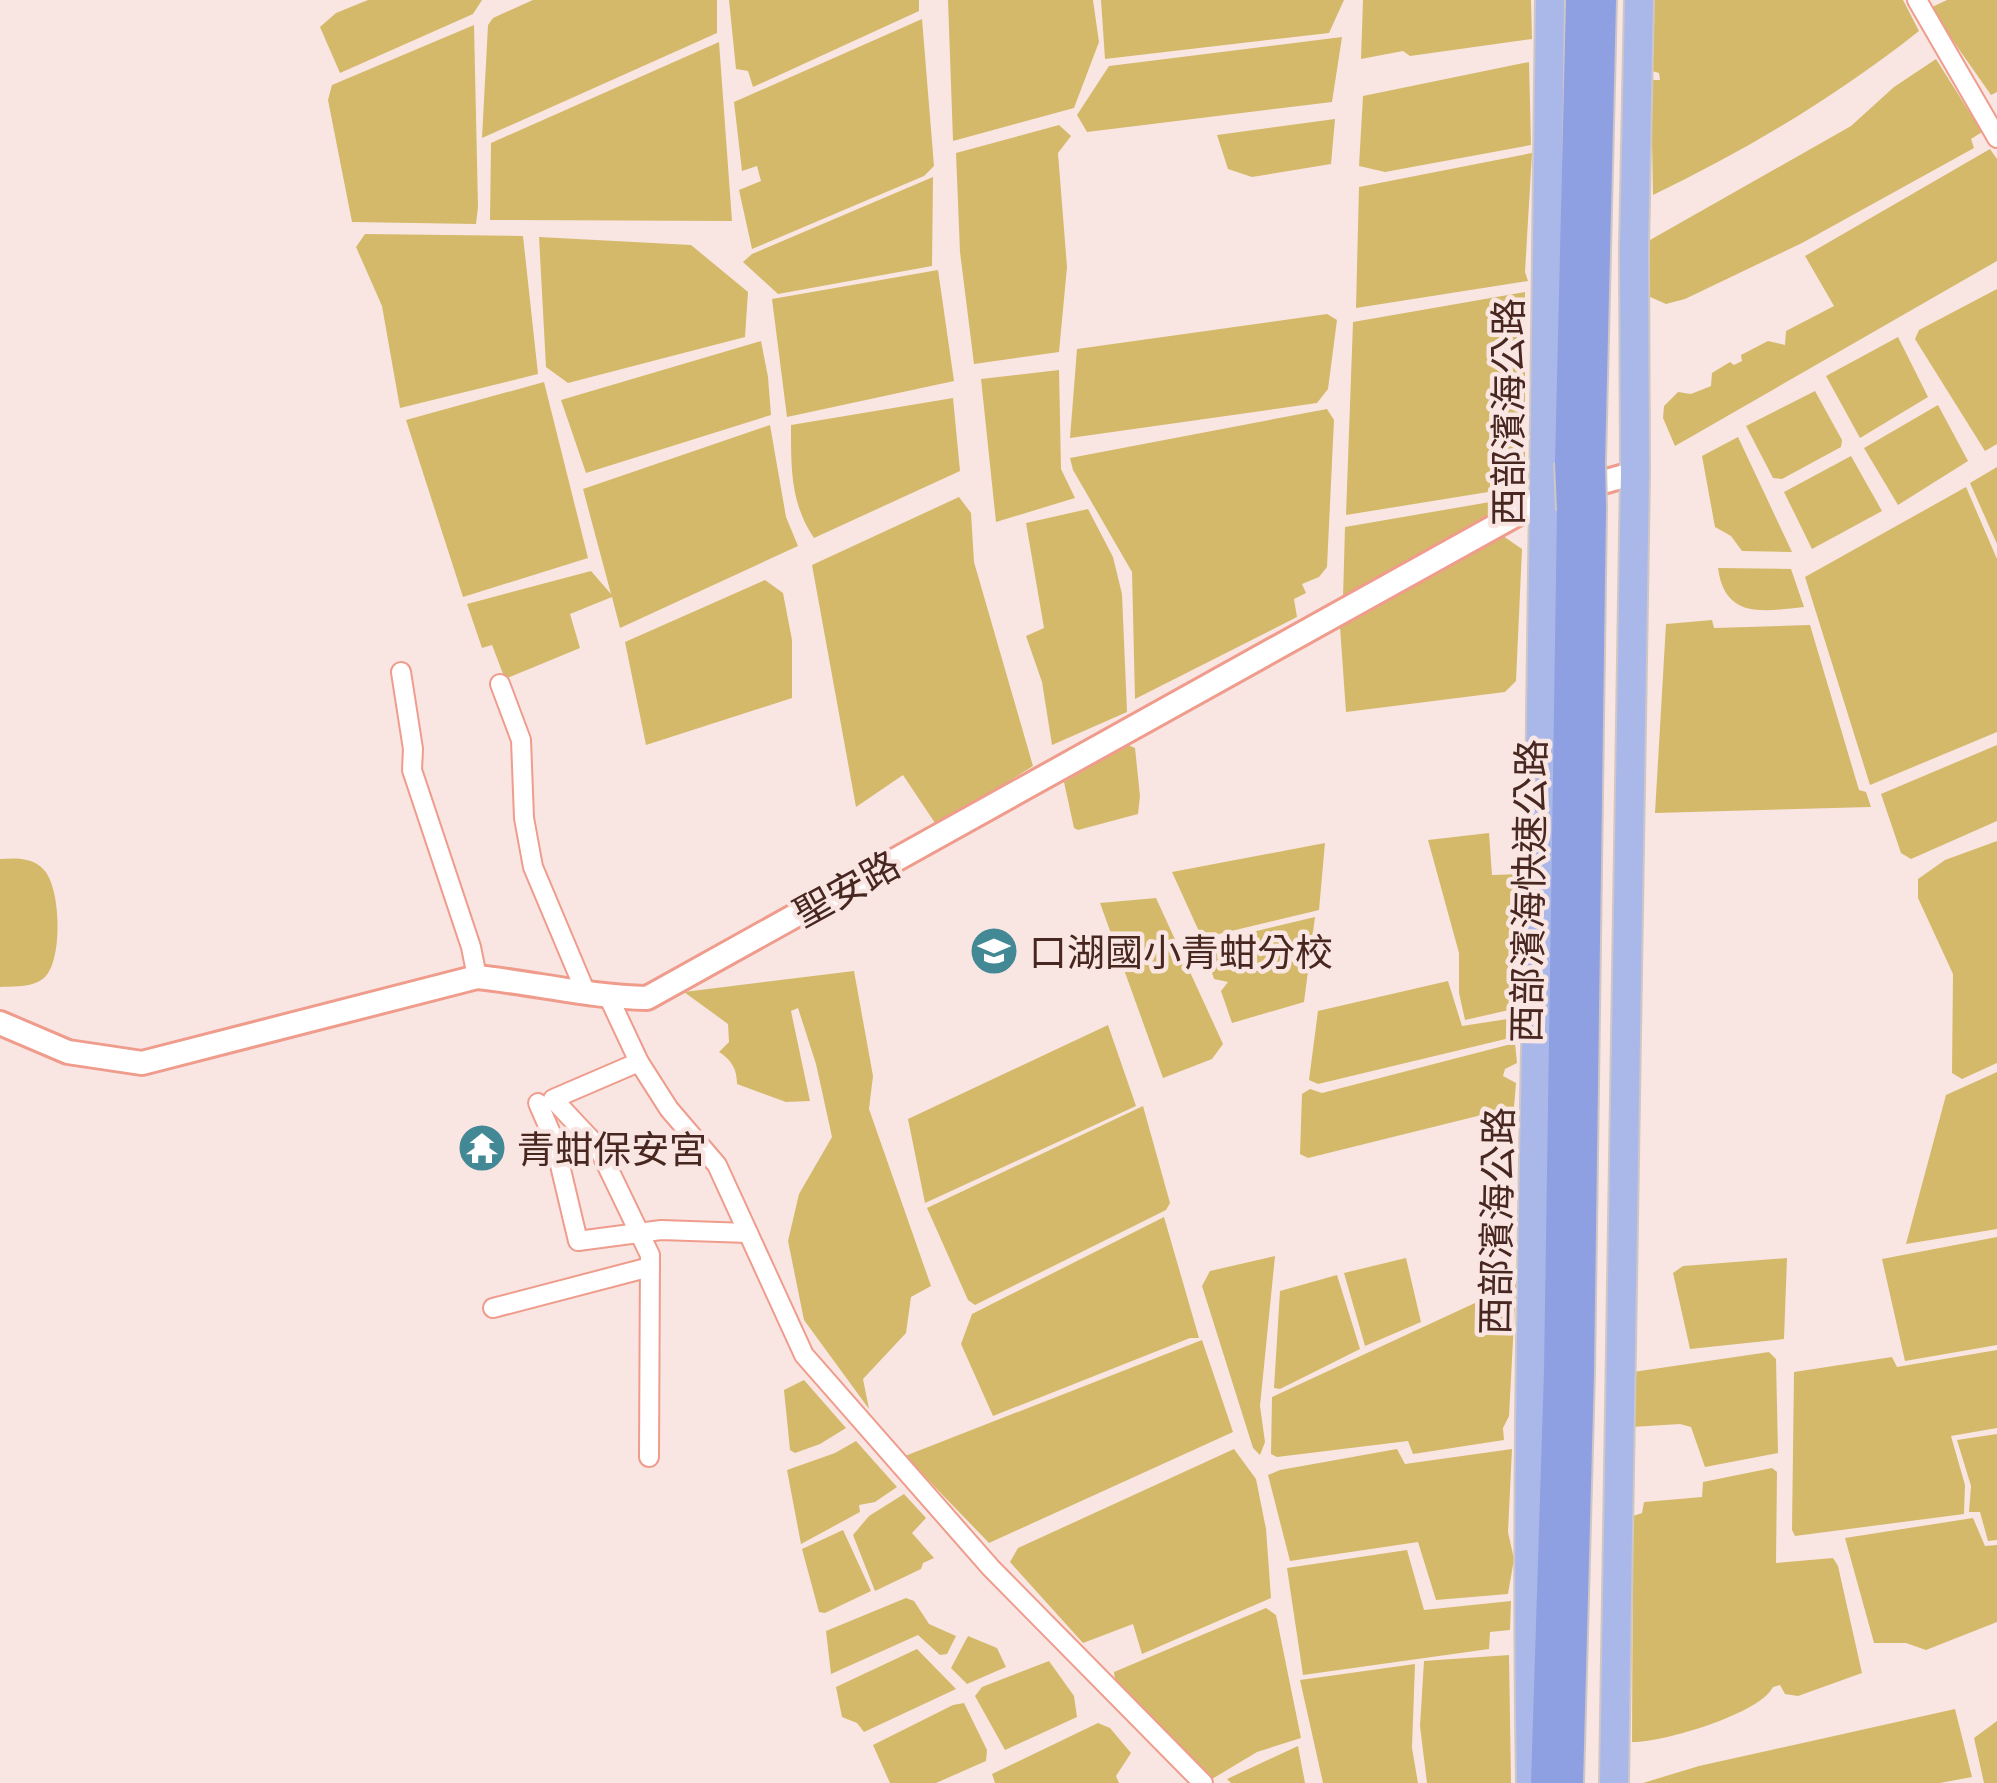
<svg xmlns="http://www.w3.org/2000/svg" width="1997" height="1783" viewBox="0 0 1997 1783" font-family="'PT Sans Narrow','Noto Sans TC',sans-serif">
  <rect width="100%" height="100%" fill="#f9e6e3"/>
  <!-- water -->
  <g fill="#d4b96a">
    <path d="M368,0H482L473,14L340,73L320,27L336,13Z"/>
    <path d="M533,0H717V33L482,138L488,25L493,18Z"/>
    <path d="M729,0H919V11L753,87L748,71L736,69Z"/>
    <path d="M948,0H1093L1099,42L1074,108L953,141Z"/>
    <path d="M1101,0H1344L1329,33L1105,59Z"/>
    <path d="M1363,0H1531L1532,39L1410,56L1403,51L1361,59Z"/>
    <path d="M1653,0H1903L1919,31C1837,96 1747,150 1653,195L1651,80H1660L1659,73L1652,71Z"/>
    <path d="M1947,0H1997V92L1991,95L1930,8Z"/>
    <path d="M922,19L934,166L924,176L752,249L739,190L761,181L757,166L742,171L734,102Z"/>
    <path d="M474,25L478,207L476,224L352,222L328,100L332,85Z"/>
    <path d="M1342,37L1332,102L1087,132L1077,115L1109,66Z"/>
    <path d="M719,42L732,221L490,220L491,143Z"/>
    <path d="M1936,59L1982,132L1971,139L1974,148L1802,243L1685,299L1666,304L1648,296L1650,240L1851,126L1894,87Z"/>
    <path d="M1529,62L1531,145L1385,172L1359,166L1363,96Z"/>
    <path d="M1335,119L1331,164L1252,177L1228,169L1217,135Z"/>
    <path d="M1059,125L1071,136L1058,153L1067,267L1059,352L974,364L960,252L956,153Z"/>
    <path d="M1990,149L1997,159V261L1675,446L1663,418L1664,406L1678,392L1691,394L1711,386L1712,373L1730,362L1734,365L1742,361L1741,355L1768,341L1785,345L1786,331L1834,306L1805,256Z"/>
    <path d="M1532,153L1525,272L1528,281L1356,308L1359,187Z"/>
    <path d="M933,177L932,266L778,294L743,262L752,254Z"/>
    <path d="M365,234L523,236L538,374L400,408L382,306L356,247Z"/>
    <path d="M539,237L691,245L748,292L745,337L568,383L546,367Z"/>
    <path d="M938,270L954,381L787,417L772,299Z"/>
    <path d="M1997,289V444L1985,451L1915,339L1919,330Z"/>
    <path d="M1525,292V466L1513,488L1346,515L1353,322Z"/>
    <path d="M1327,314L1337,320L1328,389L1317,403L1070,438L1077,349Z"/>
    <path d="M1898,337L1928,397L1860,438L1826,376Z"/>
    <path d="M761,341L768,377L771,415L586,473L561,400Z"/>
    <path d="M1059,370L1061,469L1075,498L996,522L981,379Z"/>
    <path d="M544,382L588,558L463,597L406,420Z"/>
    <path d="M1815,391L1842,440L1841,447L1782,479L1773,478L1746,426Z"/>
    <path d="M953,398L960,471L814,538C790,503 791,466 791,425Z"/>
    <path d="M1938,405L1968,461L1898,505L1864,448Z"/>
    <path d="M1327,409L1334,420L1327,567L1319,577L1302,584L1306,593L1294,599L1297,617L1135,699L1132,572L1073,470L1070,458Z"/>
    <path d="M770,425L786,517L798,546L620,628L612,597L570,614L580,648L505,679L492,645L482,648L467,604L591,571L611,594L583,489Z"/>
    <path d="M1738,437L1792,552L1742,551L1731,536L1715,527L1702,456Z"/>
    <path d="M1851,456L1882,511L1812,549L1784,492Z"/>
    <path d="M1997,467V544L1970,483Z"/>
    <path d="M1966,487L1997,559V732L1870,785L1805,577Z"/>
    <path d="M959,497L971,513L974,562L1033,766L937,826L903,775L856,807L812,565Z"/>
    <path d="M1519,497L1343,599L1345,527Z"/>
    <path d="M1088,509L1113,557L1122,594L1127,712L1052,745L1042,682L1026,636L1044,628L1026,523Z"/>
    <path d="M1503,536L1522,549L1516,681L1505,692L1346,712L1340,627Z"/>
    <path d="M1718,568L1791,569L1804,607C1764,611 1725,620 1718,568Z"/>
    <path d="M765,580L783,593L792,640V698L646,745L625,642Z"/>
    <path d="M1712,620L1714,628L1810,625L1859,790L1866,792L1871,807L1655,813L1666,624Z"/>
    <path d="M1128,745L1135,748L1140,796L1138,814L1078,830L1074,828L1064,782Z"/>
    <path d="M1997,745V821L1911,859L1901,853L1881,794Z"/>
    <path d="M1489,833L1492,875L1521,874L1518,1008L1465,1020L1459,993V953L1428,840Z"/>
    <path d="M1997,841V1063L1962,1079L1952,1073L1953,974L1918,898V879L1945,860Z"/>
    <path d="M1325,843L1319,910L1202,938L1172,872Z"/>
    <path d="M0,859C16,858 33,857 44,870C61,888 63,960 45,977C33,988 16,986 0,987Z"/>
    <path d="M1156,898L1223,1044L1212,1059L1163,1078L1100,903Z"/>
    <path d="M1315,917L1304,1002L1232,1023L1221,991L1228,982L1214,979L1203,944Z"/>
    <path d="M854,971L873,1076L869,1109L931,1286L911,1297L906,1333L863,1379L869,1409L804,1320L788,1241L799,1194L832,1137L816,1064L798,1008L791,1011L810,1101L786,1102L737,1084C737,1070 732,1060 719,1052L729,1042L728,1024L684,992Z"/>
    <path d="M1448,981L1462,1026L1514,1018V1037L1318,1084L1309,1080L1318,1011Z"/>
    <path d="M1108,1025L1136,1106L925,1203L908,1119Z"/>
    <path d="M1515,1043L1517,1063L1505,1069L1503,1076L1516,1083L1514,1107L1308,1158L1300,1154L1302,1094L1310,1089L1322,1093Z"/>
    <path d="M1997,1072V1229L1906,1244L1946,1095Z"/>
    <path d="M1143,1106L1170,1203L1166,1210L975,1305L968,1300L927,1208Z"/>
    <path d="M1164,1217L1199,1338H1190L993,1416L961,1344L972,1314Z"/>
    <path d="M1997,1237V1345L1905,1361L1882,1259Z"/>
    <path d="M1275,1256L1260,1406L1265,1442L1260,1455L1253,1448L1202,1286L1210,1271Z"/>
    <path d="M1406,1258L1421,1322L1365,1346L1344,1273Z"/>
    <path d="M1787,1258L1784,1339L1690,1349L1673,1273L1683,1266Z"/>
    <path d="M1337,1275L1360,1349L1280,1389L1274,1388L1280,1291Z"/>
    <path d="M1516,1284L1509,1416L1503,1428L1504,1440L1413,1454L1408,1441L1277,1457L1271,1454L1272,1397Z"/>
    <path d="M1202,1340L1233,1432L989,1543L905,1456Z"/>
    <path d="M1997,1350V1428L1951,1436L1965,1485L1964,1514L1795,1536L1792,1530L1794,1372L1892,1357L1897,1367Z"/>
    <path d="M1769,1352L1776,1359L1778,1453L1705,1467L1691,1427L1680,1424L1632,1427L1633,1372Z"/>
    <path d="M804,1380L846,1428L820,1444L795,1453L790,1450L784,1390Z"/>
    <path d="M1997,1434V1540L1988,1541L1980,1512H1969L1971,1486L1957,1440Z"/>
    <path d="M856,1441L897,1487L875,1502L859,1505L860,1512L801,1544L787,1470L835,1453Z"/>
    <path d="M1234,1449L1256,1479L1266,1529L1271,1598L1142,1654L1133,1624L1083,1643L1010,1562L1018,1548Z"/>
    <path d="M1397,1449L1405,1464L1512,1449L1508,1532L1514,1559L1508,1594L1436,1600L1418,1542L1290,1561L1268,1475L1280,1470Z"/>
    <path d="M1772,1468L1777,1472L1776,1563L1833,1558L1838,1566L1862,1673L1798,1696L1785,1694L1780,1685L1773,1687C1760,1714 1661,1743 1632,1742L1633,1516L1642,1513L1644,1502L1702,1497L1703,1482Z"/>
    <path d="M904,1494L926,1518L912,1533L934,1558L923,1563L921,1569L875,1591L853,1535L869,1516Z"/>
    <path d="M1973,1518L1985,1546L1997,1545V1622L1926,1650L1906,1643H1874L1845,1538Z"/>
    <path d="M843,1530L871,1591L825,1613L819,1612L802,1549Z"/>
    <path d="M1407,1550L1424,1610L1511,1601L1510,1630L1490,1632L1489,1649L1303,1675L1287,1568Z"/>
    <path d="M906,1598L914,1601L929,1624L956,1636L947,1654L940,1655L918,1635L831,1674L826,1631Z"/>
    <path d="M1266,1608L1276,1615L1301,1738L1257,1752L1212,1779L1115,1680L1114,1672Z"/>
    <path d="M968,1636L997,1648L1006,1667L967,1684L951,1668Z"/>
    <path d="M917,1649L956,1689L864,1732L857,1723L842,1717L836,1687Z"/>
    <path d="M1509,1655L1511,1783H1427L1420,1726L1424,1661Z"/>
    <path d="M1049,1661L1074,1696L1077,1717L1005,1750L975,1696L982,1687Z"/>
    <path d="M1415,1664L1412,1748L1418,1783H1323L1300,1680Z"/>
    <path d="M964,1703L987,1750L986,1761L936,1783H890L873,1745L953,1705Z"/>
    <path d="M1955,1709L1972,1777L1940,1783H1643L1699,1766Z"/>
    <path d="M1997,1721V1783H1984L1974,1738Z"/>
    <path d="M1098,1723L1110,1728L1131,1753L1116,1776L1119,1783H995L992,1774Z"/>
    <path d="M1298,1746L1305,1783H1231L1227,1779Z"/>
  </g>
  <g fill="none" stroke-linecap="round" stroke-linejoin="round">
    <!-- minor casing -->
    <g stroke="#ef9c8c" stroke-width="22">
      <g id="minor">
        <path d="M1917,0L1997,138"/>
        <path d="M401,672L413,749L412,770L471,947L477,977"/>
        <path d="M500,684L521,740L524,818L533,867L586,993"/>
        <path d="M609,998L639,1062L669,1109L717,1165L804,1355L991,1568L1203,1783"/>
        <path d="M639,1062L553,1099L598,1147L650,1255L649,1457"/>
        <path d="M538,1103L554,1140L578,1241L661,1230L748,1233"/>
        <path d="M493,1308L650,1267"/>
      </g>
    </g>
    <!-- tertiary casing -->
    <g stroke="#ef9c8c" stroke-width="28">
      <path id="tertiary" d="M0,1023L68,1052L142,1063L477,977C534,983 590,997 647,998L1546,498L1635,473"/>
    </g>
    <!-- primary casing -->
    <g stroke="#cfc7c5" stroke-width="32">
      <g id="primary">
        <path d="M1531,1783C1526,1502 1533,1222 1538,941C1543,627 1546,314 1550,0"/>
        <path d="M1614,1783L1635,473L1634,248L1639,0"/>
      </g>
    </g>
    <!-- trunk casing -->
    <g stroke="#cfc7c5" stroke-width="32">
      <g id="trunk">
        <path d="M1569,462L1580,0"/>
        <path d="M1591,462L1602,0"/>
        <path d="M1545,1783L1558,1370L1571,510"/>
        <path d="M1569,1783L1580,1372L1592,507"/>
      </g>
    </g>
    <!-- minor -->
    <use href="#minor" stroke="#fff" stroke-width="18"/>
    <!-- tertiary -->
    <use href="#tertiary" stroke="#fff" stroke-width="22"/>
    <!-- primary -->
    <use href="#primary" stroke="#aab8e9" stroke-width="28"/>
    <!-- trunk -->
    <use href="#trunk" stroke="#8ea0e2" stroke-width="28"/>
    <!-- trunk-bridge casing -->
    <g stroke="#cfc7c5" stroke-width="32" stroke-linecap="butt">
      <g id="trunk-bridge">
        <path d="M1569,462L1571,510"/>
        <path d="M1591,462L1592,507"/>
      </g>
    </g>
    <!-- trunk-bridge -->
    <use href="#trunk-bridge" stroke="#8ea0e2" stroke-width="28"/>
  </g>
  <!-- icons -->
  <defs>
    <g id="school-disc" transform="scale(2.5)"><circle r="9.5" fill="#438895" stroke="#f9e6e3"/><path d="M0-5L7-2L0 1L-7-2ZM-4 1L0 2.5L4 1V4Q0 6-4 4Z" fill="#fff"/></g>
    <g id="temple-disc" transform="scale(2.5)"><circle r="9.5" fill="#438895" stroke="#f9e6e3"/><path d="M0-6L5-2H3V0L6.5 2.5H4V6H1.5V3h-3V6H-4V2.5H-6.5L-3 0V-2H-5Z" fill="#fff"/></g>
  </defs>
  <g fill-rule="evenodd">
    <use href="#school-disc" x="994" y="951"/>
    <use href="#temple-disc" x="482" y="1148"/>
  </g>
  <g text-anchor="middle" dominant-baseline="central" stroke-width="9" stroke-linejoin="round" paint-order="stroke">
    <!-- street labels -->
    <g font-size="38" fill="#472720" stroke="#f9e6e3">
      <text transform="translate(1507 412) rotate(-90)">西部濱海公路</text>
      <text transform="translate(846 888) rotate(-29)">聖安路</text>
      <text transform="translate(1528 891) rotate(-89)">西部濱海快速公路</text>
      <text transform="translate(1496 1221) rotate(-89)">西部濱海公路</text>
    </g>
    <!-- poi labels -->
    <g font-size="38" fill="#472720" stroke="#f9e6e3" text-anchor="start">
      <text x="1029" y="951">口湖國小青蚶分校</text>
      <text x="517" y="1148">青蚶保安宮</text>
    </g>
  </g>
</svg>
